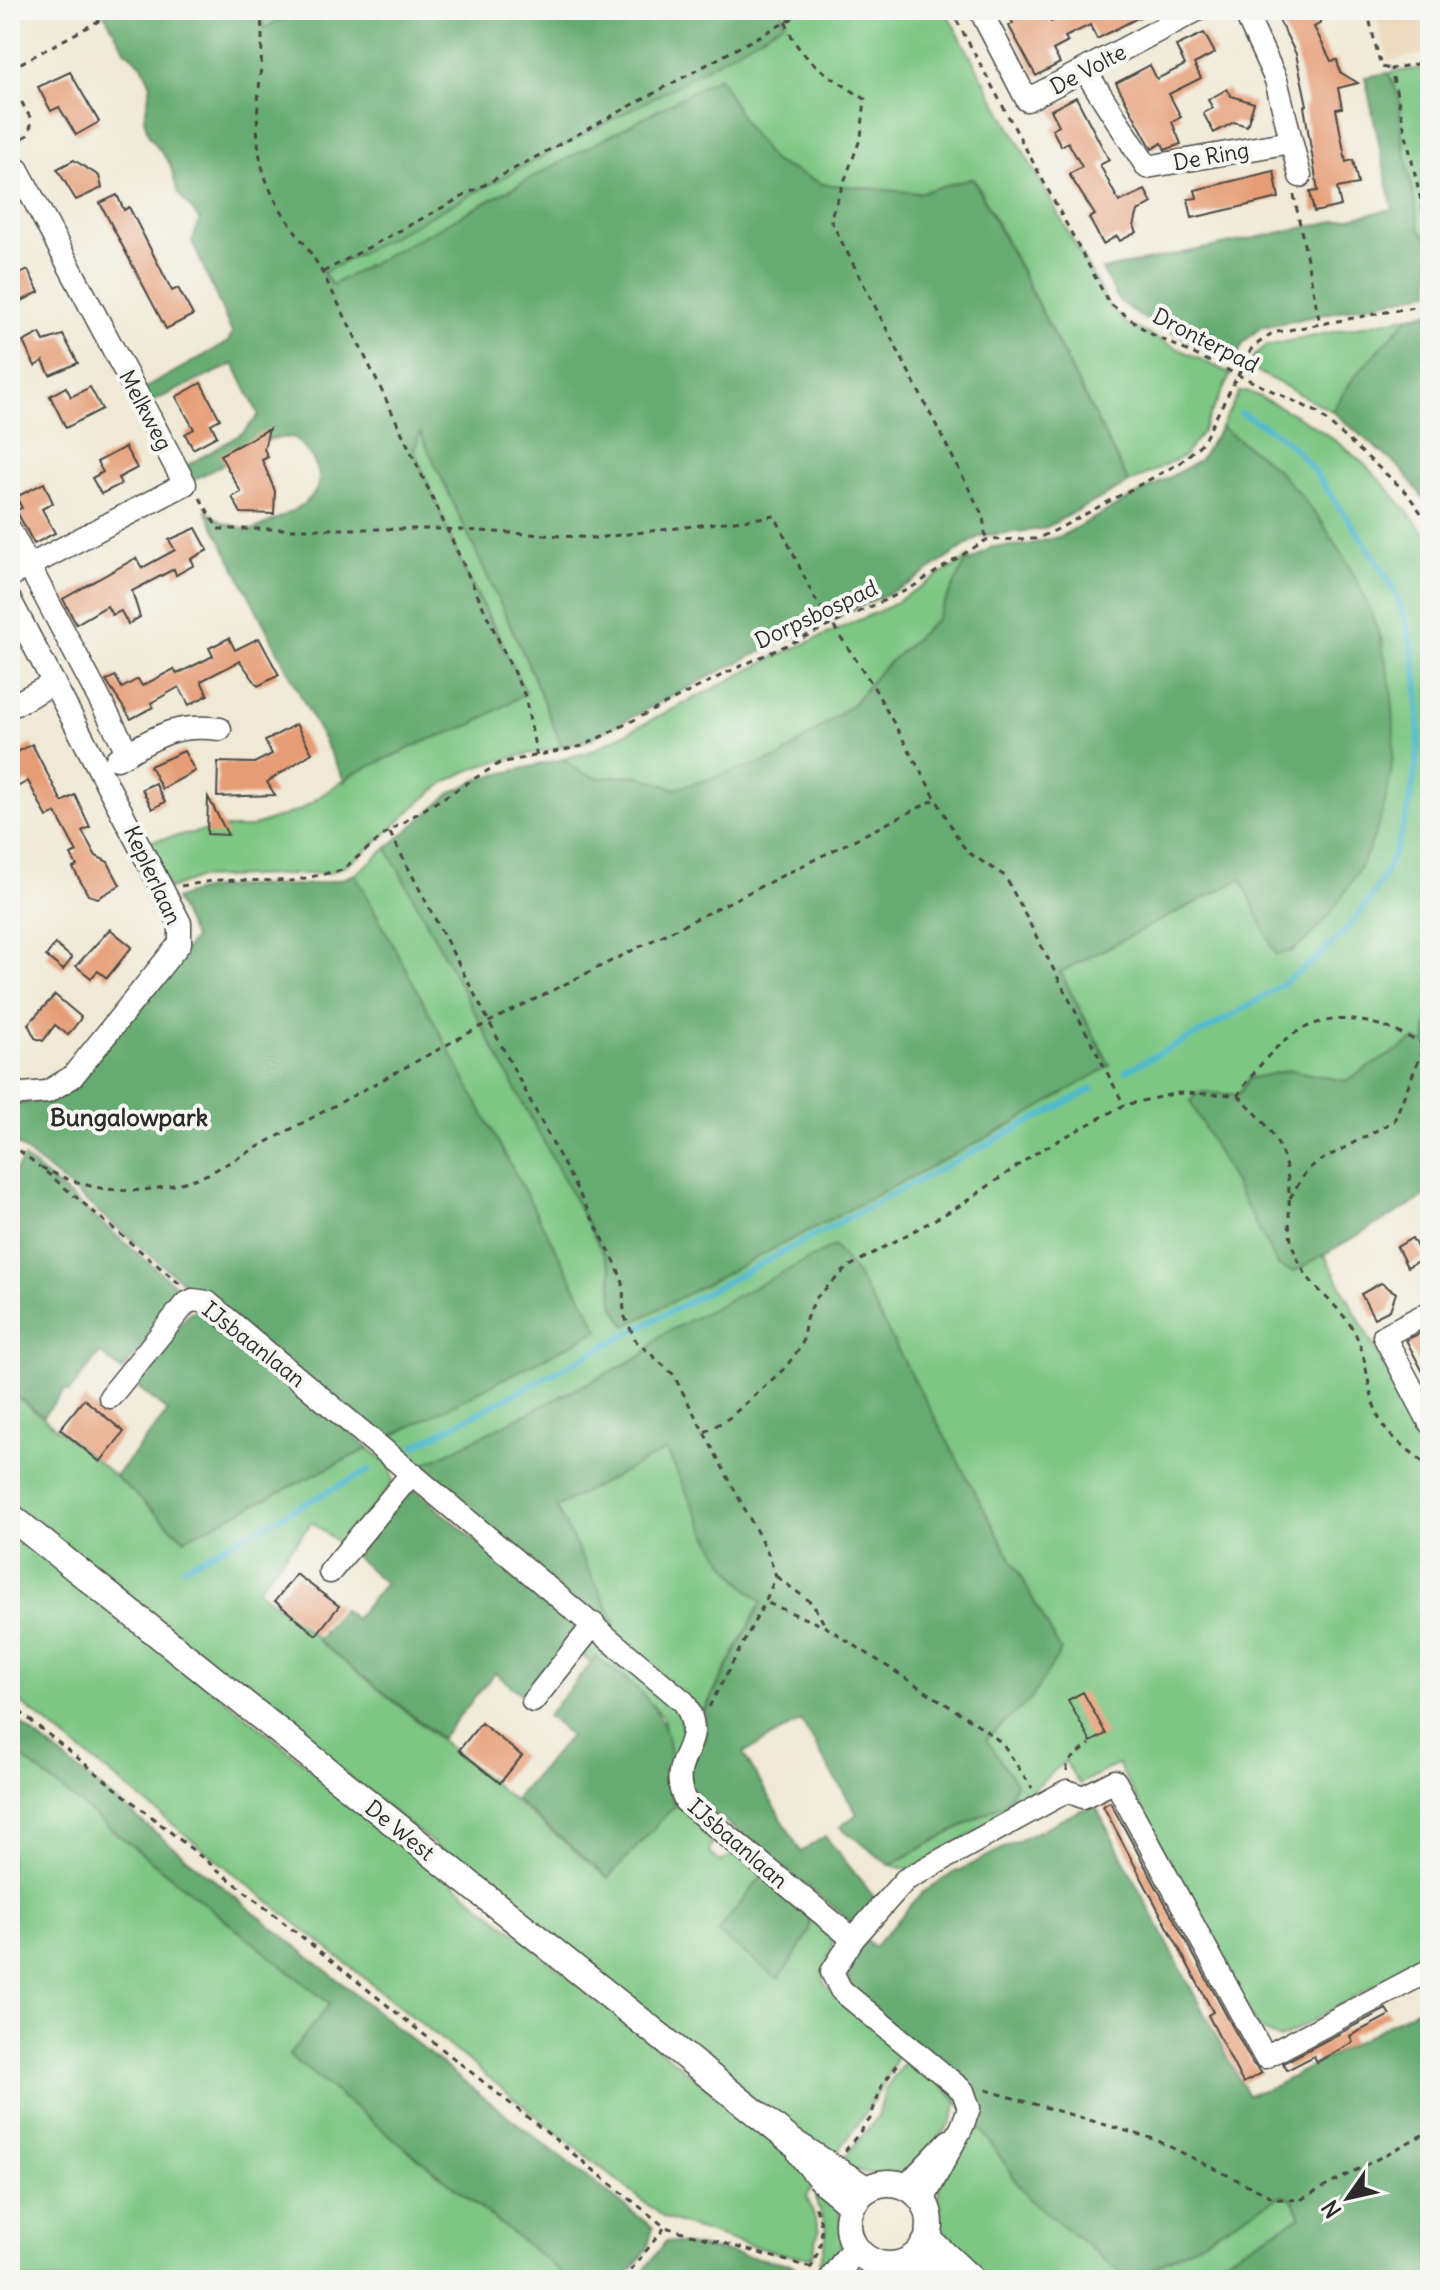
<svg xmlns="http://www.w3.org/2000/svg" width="1440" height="2290" viewBox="0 0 1440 2290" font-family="Delius,sans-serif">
  <rect width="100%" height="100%" fill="#f6f6f2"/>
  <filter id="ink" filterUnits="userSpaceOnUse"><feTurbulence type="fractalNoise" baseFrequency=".0125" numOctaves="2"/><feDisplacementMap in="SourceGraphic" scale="16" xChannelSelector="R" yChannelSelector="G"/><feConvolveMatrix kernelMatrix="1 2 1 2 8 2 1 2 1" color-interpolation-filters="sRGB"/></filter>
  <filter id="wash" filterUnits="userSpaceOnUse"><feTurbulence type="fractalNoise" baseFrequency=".006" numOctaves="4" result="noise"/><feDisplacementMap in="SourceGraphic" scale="32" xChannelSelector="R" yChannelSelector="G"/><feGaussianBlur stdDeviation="1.8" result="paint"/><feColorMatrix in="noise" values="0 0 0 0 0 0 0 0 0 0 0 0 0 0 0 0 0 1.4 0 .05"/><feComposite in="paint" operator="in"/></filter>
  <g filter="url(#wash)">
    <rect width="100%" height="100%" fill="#f0e9d5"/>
    <!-- built -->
    <path fill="#ebd8ba" d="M1375,10H1430V53L1388,61Z"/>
    <!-- green -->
    <g fill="#7dc683" stroke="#547857" stroke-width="2">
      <path d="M264,10H297L263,29Z"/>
      <path d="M782,10H945L1111,309L1127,324L1231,374L1202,432L1184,456L1129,483L974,178L918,193L823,184L774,162L746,126L718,78L332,285L323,272L785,22Z"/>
      <path d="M1430,67V241L1420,230L1402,137L1399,97L1388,73Z"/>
      <path d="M1410,316L1355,376L1332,411L1252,369L1253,357L1266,346Z"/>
      <path d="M1247,391C1333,430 1374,464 1430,541V1011L1425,1044L1415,1040L1345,1081L1290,1070L1238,1095L1199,1092L1293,1272L1324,1254L1430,1452V1954L1280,2039L1258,2029L1118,1764L1079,1784L1065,1761L1028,1794L1023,1805L909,1870L890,1865L1007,1802L1016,1783L985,1739L1031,1699L661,1335L643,1355L417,1468L384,1440L598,1330L355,874L387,848L611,1268L613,1303L625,1325L1009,1126L1110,1065L1060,972L1242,879L1291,953L1338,903L1384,643L1323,523L1277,470L1221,427L1239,392Z"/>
      <path d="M420,431L526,659L562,747C524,756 479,761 445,783C404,810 375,854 329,873L198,878L169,889L145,842L218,828H248L300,810L351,775L423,742L503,643L464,570L414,450Z"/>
      <path d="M968,558L936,620L880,671L853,704L779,758L675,789L636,775L600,778L582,773L563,759L589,752L777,656L886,608Z"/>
      <path d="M10,1391L115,1476L184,1539L369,1448L391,1467L393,1483L342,1546L312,1522L257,1589L608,1878L676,1804L714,1836L709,1853L721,1862L733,1854C751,1868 829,1920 832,1938C836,1956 817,1967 825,1985L898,2048C899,2068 848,2138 834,2157L772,2116L10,1504Z"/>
      <path d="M666,1449C692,1499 715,1568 762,1601L703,1712L611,1633L555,1507Z"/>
      <path d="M10,1526L760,2130L814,2182L807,2196L819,2231L812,2256C794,2263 689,2226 664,2218L10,1694Z"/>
      <path d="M590,1644H600L679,1710L684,1737L670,1765L663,1716L626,1679L596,1657L591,1663L580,1654Z"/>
      <path d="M10,1748L330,2004L289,2055L571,2280H10Z"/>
      <path d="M909,2056L945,2084L956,2101C956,2117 948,2127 938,2139C906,2176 887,2186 840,2163L878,2117L885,2090Z"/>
      <path d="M975,2120L1029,2199L1145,2273L1282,2195L1294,2201L1301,2216L1188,2280H981L941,2237L937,2200L939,2188Z"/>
      <path d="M817,2192L838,2206C843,2240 847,2244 826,2272L819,2261C838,2221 812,2215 817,2192Z"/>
      <path d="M911,2272L934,2280H866L877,2275Z"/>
    </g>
    <!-- forest -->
    <g fill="#66ab71" stroke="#486b4e" stroke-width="2">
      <path d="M102,10H264V29L297,10H782L785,22L674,87L323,273L332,285L719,77L746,126L774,162L823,184L918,193L973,178L1129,483L1043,529L980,536L909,584L724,669L586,741L562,747L526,659L420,432L414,450L464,570L526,693L471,725L423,742L351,775L345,782L205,509L222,522L250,531C297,510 353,491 293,437L270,439L190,482L183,468L244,432L259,415L234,364L149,403L142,390L228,342L232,333L192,241L200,220L178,193L170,164L149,136L144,119L151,85L142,65L125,50Z"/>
      <path d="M1388,73L1399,97L1402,137L1420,230L1430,241V292L1263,327C1249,336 1238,344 1237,362L1139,316L1118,300L1102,270L1393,209L1365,77Z"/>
      <path d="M1430,312V506L1399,467L1332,411L1355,376L1410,316Z"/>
      <path d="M1221,427C1240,441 1262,455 1279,472C1388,584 1436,747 1349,886C1333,911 1307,951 1276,955L1241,879L1060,972L1110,1066L1009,1126L626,1326L613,1303L611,1268L387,848L451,793L479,779L563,759L582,773L600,778L636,775L675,789L779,758L853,704L880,671L936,620L968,558L969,562L992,547L1027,545L1061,536L1199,461Z"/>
      <path d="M355,874L599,1330L384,1440L193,1291L10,1138V1104L39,1102L68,1093L194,939L175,899C230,873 298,898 355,874Z"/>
      <path d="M1430,1011V1194L1293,1272L1278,1266L1190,1101L1199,1092L1238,1095L1248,1079L1290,1070L1345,1081L1415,1040L1425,1043Z"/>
      <path d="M24,1158L186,1294L122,1371L100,1353L69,1392L65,1390L43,1416L10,1391V1178Z"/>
      <path d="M834,1246L858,1276L1061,1651L1031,1699L986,1739L1016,1783L1007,1802L890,1865L840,1827L857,1814L801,1721L743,1753L801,1852L825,1836L878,1902L853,1923L693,1796L685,1781L704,1733L705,1711L762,1601C715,1567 692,1500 666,1450L556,1507L615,1622L611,1633L417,1468L643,1356L661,1335Z"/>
      <path d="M200,1309L369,1448L184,1539L115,1476L168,1412L133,1383L190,1312Z"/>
      <path d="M413,1491H417L576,1626L574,1635L525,1697L495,1673L441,1738L317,1640L342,1609L355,1619L385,1583L354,1556L408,1492Z"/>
      <path d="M596,1657C637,1688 670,1707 670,1763C670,1780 665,1788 676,1804L608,1878L515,1799L570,1736L547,1716Z"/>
      <path d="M10,1715L464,2082L653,2228L647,2250L623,2280H571L289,2055L330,2004L10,1748Z"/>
      <path d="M1096,1807L1247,2095L1275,2086L1430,2002V2280H1188L1301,2216L1294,2201L1282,2195L1145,2273L1123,2275L1029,2199L975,2120L849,1988L846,1968L865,1939L874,1947L922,1893L953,1873L1083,1809Z"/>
      <path d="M764,1874C823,1922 823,1918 778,1979L717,1932Z"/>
      <path d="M666,2241L790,2264L796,2268L798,2280H637Z"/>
    </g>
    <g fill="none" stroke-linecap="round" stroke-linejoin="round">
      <!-- stream -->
      <g stroke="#51bace" stroke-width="6">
        <path d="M1126,1071C1209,1027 1300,989 1360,913C1422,834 1436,693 1398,600C1384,567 1361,537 1340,508C1324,485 1309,461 1287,442C1274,430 1256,422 1241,413"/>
        <path d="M415,1446L1092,1089"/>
        <path d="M185,1567L369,1470"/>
      </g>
    </g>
    <g id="blocks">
      <!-- building -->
      <g fill="#e69d76">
        <path d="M1020,10H1045L1051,22L1074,10H1153L1097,39L1090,25L1065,37L1068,42L1053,50L1060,63L1036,76L1009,26L1013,23L1009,16Z"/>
        <path d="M1274,10H1314L1321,23L1314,27L1331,61L1337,60L1340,72L1358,83L1338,88L1342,108L1336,109L1346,162L1353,160L1358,184L1337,188L1341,206L1314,212L1310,192L1318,191L1304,106L1307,105L1296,54Z"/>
        <path d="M1204,33L1215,53L1194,64L1201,78L1169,94L1181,117L1172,122L1181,144L1165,150L1162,143L1152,149L1116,83L1150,65L1157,79L1185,65L1176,46Z"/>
        <path d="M70,72L99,122L76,135L59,107L51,111L38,87Z"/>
        <path d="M1227,89L1231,96L1254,103L1247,126L1234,122L1214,133L1203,113L1213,108L1208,100Z"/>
        <path d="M1076,97L1109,160L1100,165L1119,202L1145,190L1152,203L1138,211L1134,226L1137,232L1120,241L1117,236L1103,244L1089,218L1095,215L1069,174L1082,167L1068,142L1061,146L1052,129L1059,125L1051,110Z"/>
        <path d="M74,160L99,176L102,188L76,200L57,169Z"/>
        <path d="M1274,171L1279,198L1192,218L1188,199L1197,198L1195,190Z"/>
        <path d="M117,195L124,210L129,207L172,291L178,288L193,315L166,329L100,203Z"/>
        <path d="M28,270L39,292L10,307V279Z"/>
        <path d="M40,333L44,341L63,335L78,363L50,375L43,361L35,366L23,342Z"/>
        <path d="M201,383L220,419L211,424L217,436L193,449L185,434L194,429L176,397Z"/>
        <path d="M66,387L71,397L90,387L102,409L66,428L50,396Z"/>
        <path d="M269,429L264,449L268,457L262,460L275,491L274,514L241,513L232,497L241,492L220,455Z"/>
        <path d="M125,447L137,468L118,478L121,484L101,494L92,478L103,472L97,462Z"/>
        <path d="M44,483L53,503L42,509L55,533L34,544L16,510L22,508L16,497Z"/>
        <path d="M196,528L208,550L191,559L194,565L176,575L174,569L132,591L140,617L128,624L121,611L112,615L107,606L76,624L63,599L136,558L142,568L175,550L169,540Z"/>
        <path d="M229,638L235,650L259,638L279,675L258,686L240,661L201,681L208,695L189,705L179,687L151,703L153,707L131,719L106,681L115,676L122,688L138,679L142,686L174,669L177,674L213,656L209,648Z"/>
        <path d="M296,724L312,753L267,782L275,795L217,797L218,762L254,763L272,754L265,741Z"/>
        <path d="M32,744L62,802L75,795L90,827L82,831L96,856L108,862L120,885L98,898L88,895L73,868L77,866L71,855L77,852L56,813L47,817L28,781L10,791V756Z"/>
        <path d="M184,751L195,771L162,789L150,766Z"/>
        <path d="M155,783L165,802L152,809L142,789Z"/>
        <path d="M208,797L228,835L207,834Z"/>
        <path d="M110,929L132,947L107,978L98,971L91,978L76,966Z"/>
        <path d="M55,944L72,958L63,970L46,956Z"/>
        <path d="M55,995L81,1017L79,1021L68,1035L55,1025L43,1041L35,1038L28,1024Z"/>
        <path d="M1412,1238L1423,1258L1407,1267L1397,1247Z"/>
        <path d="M1381,1283L1396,1293L1390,1310L1374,1318L1361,1294Z"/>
        <path d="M1430,1328V1385L1406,1340Z"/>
        <path d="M84,1399L124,1432L100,1462L60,1429Z"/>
        <path d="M296,1574L339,1606L316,1635L275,1601Z"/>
        <path d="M1083,1692L1106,1734L1091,1742L1068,1700Z"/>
        <path d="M481,1723L522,1756L500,1783L459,1750Z"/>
        <path d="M1110,1802L1253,2064L1262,2073L1243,2083L1208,2015L1213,2012L1103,1806Z"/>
        <path d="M1386,2009L1390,2015L1350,2036L1353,2042L1317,2062L1314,2056L1287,2070L1283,2063Z"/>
      </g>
    </g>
  </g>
  <g filter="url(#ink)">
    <use href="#blocks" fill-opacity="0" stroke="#494844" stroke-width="2"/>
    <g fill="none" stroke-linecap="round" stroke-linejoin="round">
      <!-- minor casing -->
      <g stroke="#494844" stroke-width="25">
        <g id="minor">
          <path d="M980,10L1027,100L1197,10"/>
          <path d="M1244,10L1276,80L1300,176"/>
          <path d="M1086,72L1147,167L1291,142"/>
          <path d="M10,174L18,170L185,484L10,576"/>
          <path d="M10,530L128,753"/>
          <path d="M10,600L180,923V943L72,1077L47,1092L10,1095"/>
          <path d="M10,707L54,683"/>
          <path d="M117,759C157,737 173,723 220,729"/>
          <path d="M1430,1312L1384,1336L1430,1423"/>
          <path d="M110,1397L185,1304L193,1300L207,1302L684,1702C712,1748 664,1755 685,1801L853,1939"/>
          <path d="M330,1572L412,1473"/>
          <path d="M533,1701L594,1624"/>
          <path d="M906,2186L949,2141"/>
          <path d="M923,2200L962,2127L969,2108L963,2091L841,1990L832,1972L853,1939L905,1880L1067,1791L1083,1797L1115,1781L1265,2057L1430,1970"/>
        </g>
      </g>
      <!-- major casing -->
      <g stroke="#494844" stroke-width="29">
        <g id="major">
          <path d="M10,1516L791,2141L866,2189"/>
          <path d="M801,2154L822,2180L852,2205"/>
          <circle cx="889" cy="2224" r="41"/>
          <path d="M928,2239L972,2280"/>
          <path d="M916,2256L947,2280"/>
          <path d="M832,2280L855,2248"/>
        </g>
      </g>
      <!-- path -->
      <g stroke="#494844" stroke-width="3" stroke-dasharray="6 6" stroke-linecap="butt">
        <path d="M260,10C268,62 249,114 262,166C274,213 304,236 324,276C396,413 458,556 525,696L537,757"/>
        <path d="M784,10C788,56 831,76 865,99L861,137L830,219L983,516L986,540"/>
        <path d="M951,10L1109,303L1149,333L1317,412L1406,492L1430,525"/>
        <path d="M1367,10L1381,67L1391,69"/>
        <path d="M1430,61L1391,69L1430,240"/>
        <path d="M10,69L119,10"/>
        <path d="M10,81L32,121L28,135L12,144L15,151"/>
        <path d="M1294,195L1320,324"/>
        <path d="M323,272L808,10"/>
        <path d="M200,498L218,529H445L595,538L775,516L814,597L872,684L960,842L969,853L1005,876L1124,1105"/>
        <path d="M390,833L616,1264L623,1283L624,1315L636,1341L673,1374L767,1551L776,1576L765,1602L826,1627L980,1726L1003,1744L1032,1788"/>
        <path d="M181,886L219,880L292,881L342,870L389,831L500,763L583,746L724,674L909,589L986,540L1036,539L1056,530L1180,463L1203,442L1252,348L1272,333L1430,304"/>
        <path d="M1238,1095C1270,1126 1288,1148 1289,1195C1290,1221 1286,1234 1298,1260C1310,1288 1335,1301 1351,1326C1370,1356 1365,1394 1382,1424C1394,1444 1417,1452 1430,1471"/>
        <path d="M10,1143L40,1167"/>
        <path d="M41,1167C98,1197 149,1197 208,1174L489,1022L934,800"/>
        <path d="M46,1172L181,1285"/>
        <path d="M1290,1198L1307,1170L1318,1162L1394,1121L1425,1044"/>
        <path d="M705,1432L729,1418L785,1368L802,1345L806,1319L816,1298L848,1267L961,1205L1039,1151L1124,1105L1178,1093L1238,1095C1275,1042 1308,1005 1379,1025C1396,1030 1413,1040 1430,1046"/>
        <path d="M777,1577L812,1603L826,1627"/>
        <path d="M10,1704L665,2227L813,2268"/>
        <path d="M709,1707L765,1602"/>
        <path d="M1067,1771V1763L1090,1744"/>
        <path d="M986,2090L1154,2139L1276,2199L1300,2200L1430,2131"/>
        <path d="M845,2151L870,2119L882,2085L899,2063"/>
        <path d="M623,2280L665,2227"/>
        <path d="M804,2280C820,2253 829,2232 813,2202"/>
      </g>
      <!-- minor -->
      <use href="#minor" stroke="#fff" stroke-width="22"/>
      <!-- major -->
      <use href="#major" stroke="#fff" stroke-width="26"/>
    </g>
  </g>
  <g text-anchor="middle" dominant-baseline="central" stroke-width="8" stroke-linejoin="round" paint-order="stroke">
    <!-- street labels -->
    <g font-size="22" fill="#2b2b2b" stroke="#f6f6f2">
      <text transform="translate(1088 69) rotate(-28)">De Volte</text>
      <text transform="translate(1211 156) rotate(-10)">De Ring</text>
      <text transform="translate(1206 340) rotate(27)">Dronterpad</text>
      <text transform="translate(146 410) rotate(62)">Melkweg</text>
      <text transform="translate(816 614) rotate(-25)">Dorpsbospad</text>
      <text transform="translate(153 875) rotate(65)">Keplerlaan</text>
      <text transform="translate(254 1344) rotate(38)">IJsbaanlaan</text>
      <text transform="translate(400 1830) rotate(39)">De West</text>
      <text transform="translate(738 1843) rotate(41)">IJsbaanlaan</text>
    </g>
    <!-- neighbourhood labels -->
    <g font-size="24" font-weight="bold" fill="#2b2b2b" stroke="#f6f6f2">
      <text x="129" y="1117">Bungalowpark</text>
    </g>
  </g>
  <!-- margin -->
  <rect width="1440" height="2290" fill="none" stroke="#f6f6f2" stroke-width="40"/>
  <!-- north arrow -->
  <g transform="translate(1348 2198) rotate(236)" stroke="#f6f6f2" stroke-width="6" paint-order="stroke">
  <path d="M0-6L14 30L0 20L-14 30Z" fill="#2b2b2b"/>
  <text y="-12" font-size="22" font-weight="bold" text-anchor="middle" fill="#2b2b2b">N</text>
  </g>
</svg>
